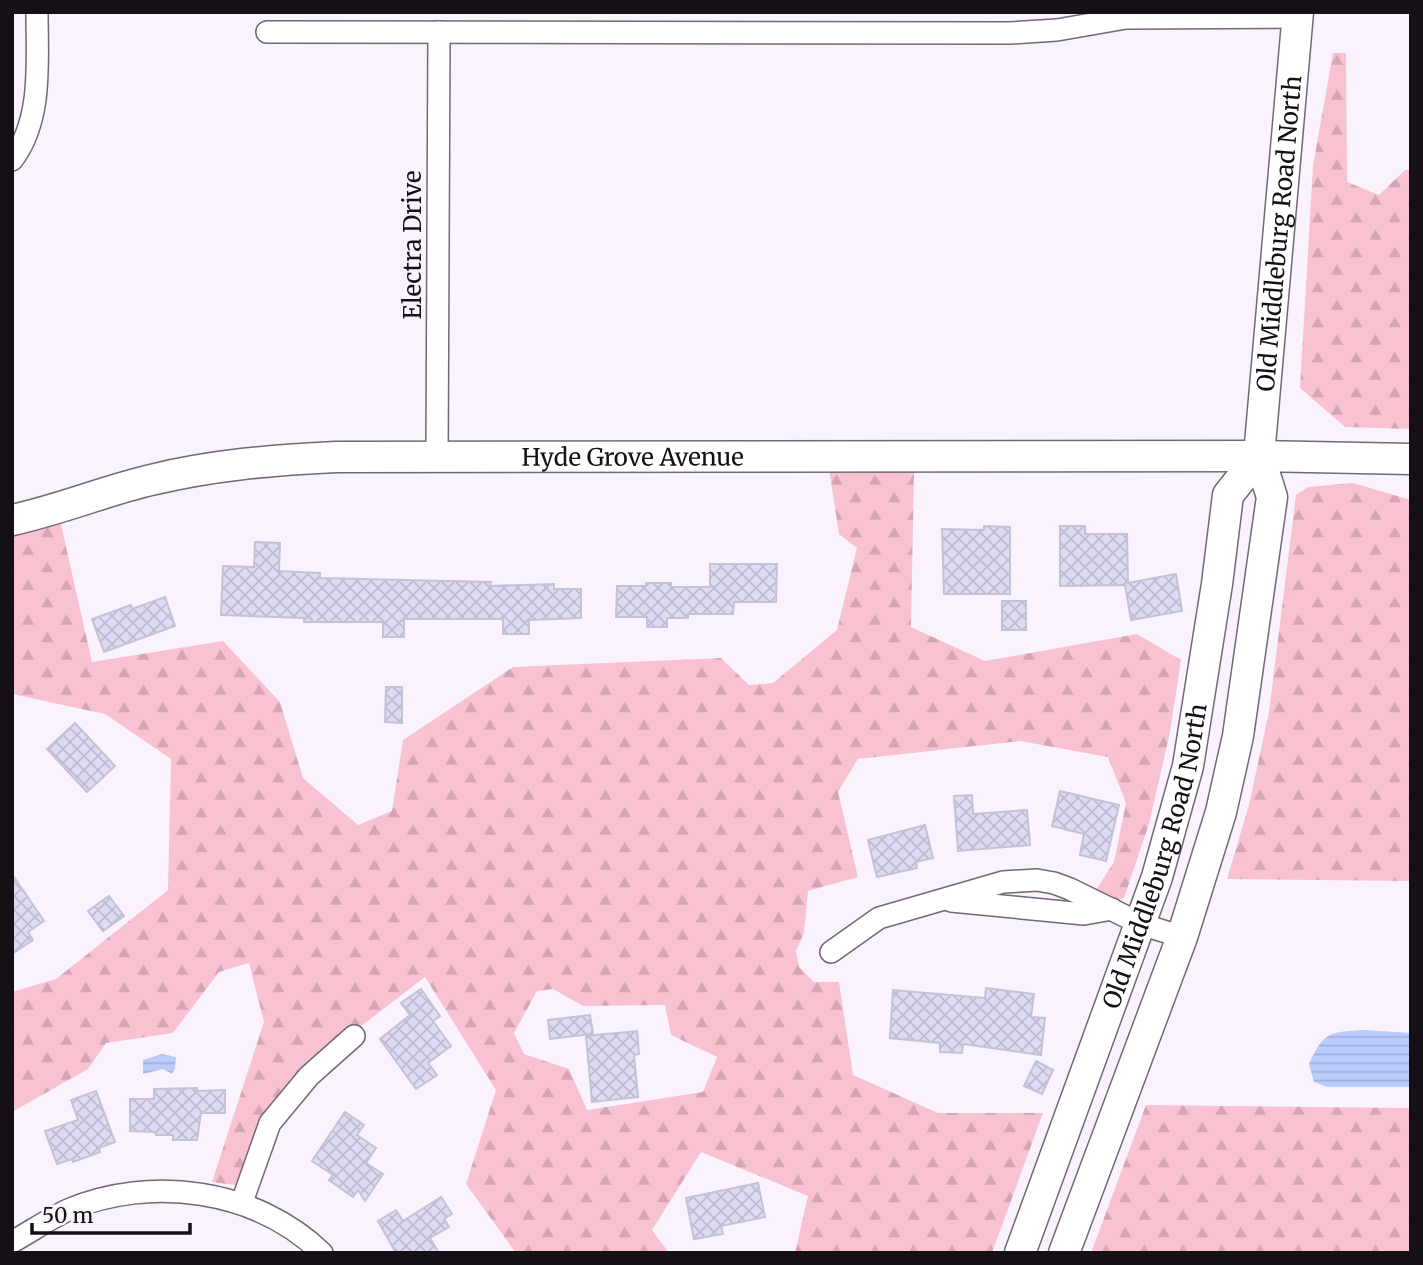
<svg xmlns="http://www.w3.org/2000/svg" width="1423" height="1265" viewBox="0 0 1423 1265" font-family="Merriweather,serif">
  <defs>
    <pattern id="forest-firs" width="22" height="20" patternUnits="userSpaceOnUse" patternTransform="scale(1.75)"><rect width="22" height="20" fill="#f8c2d1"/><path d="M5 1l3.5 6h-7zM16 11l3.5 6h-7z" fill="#d4a6b3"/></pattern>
    <pattern id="water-rules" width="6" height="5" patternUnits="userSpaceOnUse" patternTransform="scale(1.75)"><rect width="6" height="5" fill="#bacdfd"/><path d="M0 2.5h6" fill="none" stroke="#9fafd8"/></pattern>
    <pattern id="building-cross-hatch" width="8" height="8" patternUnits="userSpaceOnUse" patternTransform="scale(1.75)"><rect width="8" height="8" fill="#dedbf5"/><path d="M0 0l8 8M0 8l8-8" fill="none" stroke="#bebbd1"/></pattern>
  </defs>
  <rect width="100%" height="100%" fill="#faf3fe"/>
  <!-- forest -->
  <g fill="url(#forest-firs)" fill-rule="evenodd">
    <path d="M1333,53H1346L1347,182L1379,195L1405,170H1411V429L1345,427L1300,388L1313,166Z"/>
    <path d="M829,469H914L911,627L985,661L1137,634L1181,660L1170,732L1149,824L1124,898L1115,901L1094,893L1114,862L1126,803L1108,757L1020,741L858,759L838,792L858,877L808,891L804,933L796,951L799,967L814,982H839L853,1075L938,1113H1043L992,1253H795L808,1196L701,1152L652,1230L669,1253H516L466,1184L496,1090L425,977L299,1074L245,1181L236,1185L212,1182L264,1022L249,963L219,972L173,1033L106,1043L88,1069L12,1112V992L56,979L168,890L171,759L105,714L12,694V532L60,520L92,662L223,641L280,702L303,778L358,825L392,811L403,740L513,667L721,658L749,685L773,683L837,630L857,548L839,534ZM553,989L583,1006L665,1005L671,1035L717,1057L703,1092L587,1110L569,1069L524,1054L514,1033L537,991Z"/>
    <path d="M1353,483L1411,500V881L1227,879L1249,805L1269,712L1296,495L1308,487Z"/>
    <path d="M1146,1105L1411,1108V1253H1091Z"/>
  </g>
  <!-- water -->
  <g fill="url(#water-rules)">
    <path d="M1364,1030L1411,1033V1087H1327L1314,1082L1309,1064C1324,1031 1330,1032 1364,1030Z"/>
    <path d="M162,1054L176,1057L175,1068L172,1074L163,1069L143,1074V1060Z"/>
  </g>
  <!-- building -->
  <g fill="url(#building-cross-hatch)" stroke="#c4c2d5" stroke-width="2">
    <path d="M984,526L1010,527V594H944L942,529L984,530Z"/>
    <path d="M1060,526H1085V534H1127L1128,583L1176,574L1182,611L1131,620L1125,585L1060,586Z"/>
    <path d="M255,542L280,543L279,571L320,573V578L491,582L490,586L554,584V589H581V618L529,620V634H503V619H404V637H383V622H304V618L221,615L223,566L254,567Z"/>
    <path d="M710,564H777L776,602H734L733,614H688V618H667V627H647V617H616L617,586H646V583H671V587H710Z"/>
    <path d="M165,597L175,626L104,652L92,619L131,605L132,609Z"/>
    <rect x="1002" y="601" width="24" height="29"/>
    <path d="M386,687H402V723L385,722Z"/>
    <path d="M75,723L115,766L87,792L47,749Z"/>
    <path d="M1060,791L1119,805L1106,861L1080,855L1084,834L1052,826Z"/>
    <path d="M972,795L973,814L1027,810L1030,845L958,851L954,796Z"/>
    <path d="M925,825L933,858L916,862L917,868L877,877L868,840Z"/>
    <path d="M12,874L44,921L28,932L33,940L12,954Z"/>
    <path d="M109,896L124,916L103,931L88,911Z"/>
    <path d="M986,988L1034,994L1031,1017L1045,1018L1041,1055L963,1044L962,1053L940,1052V1043L890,1038L893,990L985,998Z"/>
    <path d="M421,989L440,1016L433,1021L451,1046L428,1063L437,1075L416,1089L380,1039L410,1015L401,1003Z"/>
    <path d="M590,1015L593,1034L550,1039L548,1020Z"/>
    <path d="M637,1031L639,1054L634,1055L638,1097L592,1102L586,1036Z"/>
    <path d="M1036,1061L1053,1070L1042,1094L1024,1086Z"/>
    <path d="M197,1088V1091L225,1090V1113H201L197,1140H173V1135H156L155,1132L130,1131V1099H154V1089Z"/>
    <path d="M96,1091L115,1142L99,1148L100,1152L73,1162L72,1159L57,1164L45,1131L78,1120L71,1100Z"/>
    <path d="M345,1112L364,1125L357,1135L376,1148L366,1163L383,1174L365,1201L358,1190L353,1197L329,1180L333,1175L312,1161Z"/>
    <path d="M758,1183L765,1217L721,1226L723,1234L694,1239L686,1198Z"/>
    <path d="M441,1197L452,1214L444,1219L449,1227L430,1238L439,1253H396L378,1221L396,1210L403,1221Z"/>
  </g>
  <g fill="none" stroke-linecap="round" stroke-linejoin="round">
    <!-- street casing -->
    <g stroke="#726877" stroke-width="24">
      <g id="street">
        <path d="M267,32L1010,33L1057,30L1126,18L1298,17"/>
        <path d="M12,160C43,120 37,61 37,12"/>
        <path d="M437,458L439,32"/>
        <path d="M951,901L1084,914L1112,909"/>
        <path d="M831,952L879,918L1003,882L1037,880L1054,883L1070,889L1141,924L1182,937"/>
        <path d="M242,1202L270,1123L309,1076L354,1036"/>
        <path d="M12,1242C30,1232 49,1219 68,1210C151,1175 256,1189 322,1253"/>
      </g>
    </g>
    <!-- secondary casing -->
    <g stroke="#726877" stroke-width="33">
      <g id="secondary">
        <path id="s1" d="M12,520C59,510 104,491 151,480C212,465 273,460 336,457L1259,456L1411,459"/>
        <path id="s2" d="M1020,1253L1157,877L1188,766L1217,584L1228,495L1259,456"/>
        <path id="s3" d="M1064,1253L1182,937L1221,812L1238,736L1272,497L1259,456L1298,12"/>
      </g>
    </g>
    <!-- street -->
    <use href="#street" stroke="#fff" stroke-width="21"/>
    <!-- secondary -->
    <use href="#secondary" stroke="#fff" stroke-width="30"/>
  </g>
  <g text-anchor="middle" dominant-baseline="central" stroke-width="6" stroke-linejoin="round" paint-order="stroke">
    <!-- street labels -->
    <g font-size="24" fill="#141016" stroke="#faf3fe">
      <text stroke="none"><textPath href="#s3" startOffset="1054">Old Middleburg Road North</textPath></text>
      <text transform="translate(412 245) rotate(-90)">Electra Drive</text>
      <text stroke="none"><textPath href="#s1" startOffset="628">Hyde Grove Avenue</textPath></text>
      <text stroke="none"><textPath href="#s2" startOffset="420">Old Middleburg Road North</textPath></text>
    </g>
  </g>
  <!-- border -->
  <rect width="1423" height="1265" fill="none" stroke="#141016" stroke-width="28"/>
  <!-- scale -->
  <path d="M32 1223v10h158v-10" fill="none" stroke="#141016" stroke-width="3.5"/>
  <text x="42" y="1223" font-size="21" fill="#141016" stroke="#faf3fe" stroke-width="5" paint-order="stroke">50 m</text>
</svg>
